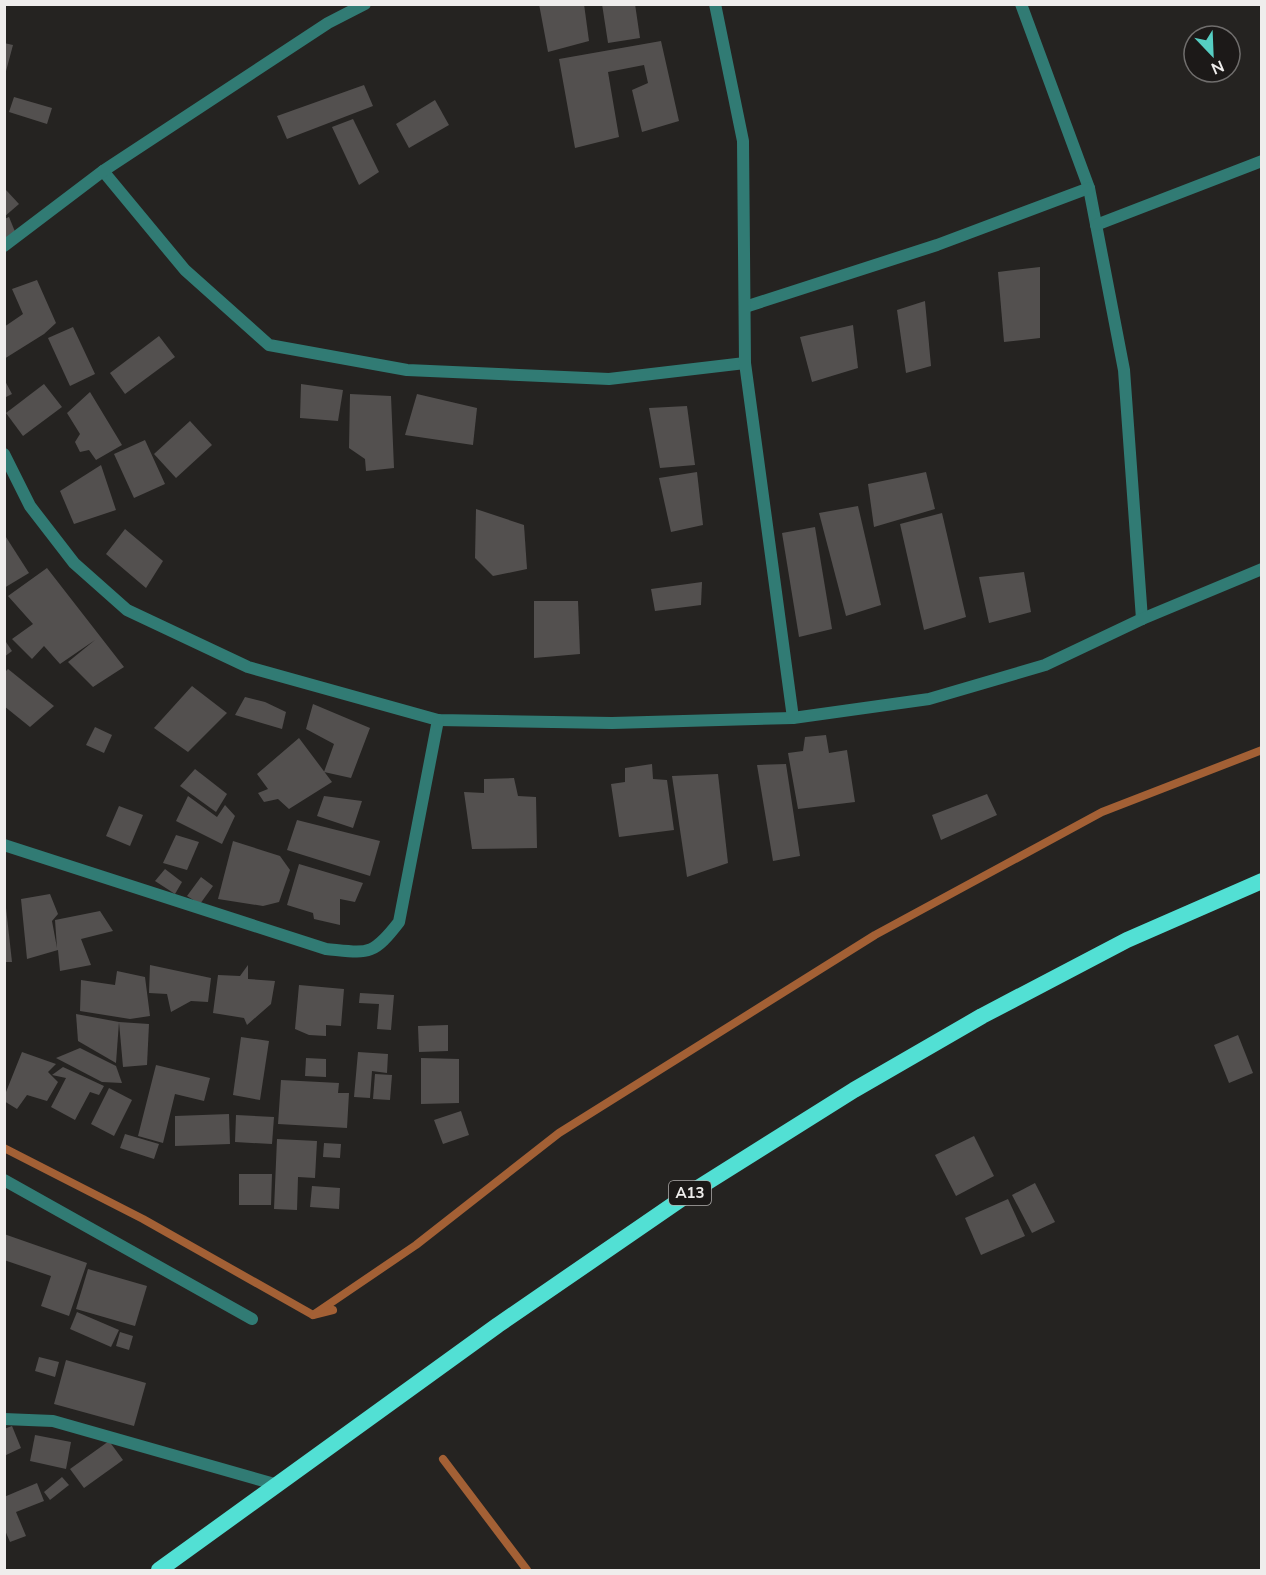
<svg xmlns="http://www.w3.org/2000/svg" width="1266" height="1575" viewBox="0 0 1266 1575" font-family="'Nunito Sans',sans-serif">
  <rect width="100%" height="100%" fill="#252321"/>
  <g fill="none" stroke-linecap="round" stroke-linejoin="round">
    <!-- stream -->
    <g stroke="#a36035" stroke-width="8">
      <path d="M4,1148L143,1219L313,1315L333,1310"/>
      <path d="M313,1315L416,1245L559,1133L875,935L1102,812L1262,750"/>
      <path d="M443,1459L527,1570"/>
    </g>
  </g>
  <!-- building -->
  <g fill="#53504f">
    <path d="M539,4H584L589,41L548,52Z"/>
    <path d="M602,4H635L640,38L608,43Z"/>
    <path d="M661,41L679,121L642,132L632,90L648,83L644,65L608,72L619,137L575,148L559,59Z"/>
    <path d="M4,43L13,45L5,75H4Z"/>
    <path d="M364,85L373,106L287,139L277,116Z"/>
    <path d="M14,97L52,108L47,124L9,112Z"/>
    <path d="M435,100L449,125L409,148L396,124Z"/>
    <path d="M353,119L379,172L359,185L332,127Z"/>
    <path d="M6,190L19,204L4,217V191Z"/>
    <path d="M9,217L16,234L4,239V219Z"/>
    <path d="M1040,267V338L1004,342L998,272Z"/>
    <path d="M37,280L56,323L44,334L4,359V327L23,314L12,289Z"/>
    <path d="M925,301L931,366L906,373L897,310Z"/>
    <path d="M853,325L858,368L812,382L800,337Z"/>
    <path d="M73,327L95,374L70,386L48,338Z"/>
    <path d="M159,336L175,357L125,394L110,373Z"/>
    <path d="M4,379L12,394L4,398Z"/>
    <path d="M44,384L62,407L23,436L6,413Z"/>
    <path d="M301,384L343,390L338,421L300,418Z"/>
    <path d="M90,392L122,445L96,460L89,450L80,452L75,442L80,434L67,413Z"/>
    <path d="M350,394L391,396L394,468L366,471L365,459L349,448Z"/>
    <path d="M417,394L477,408L473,445L405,435Z"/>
    <path d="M687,406L695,465L660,468L649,408Z"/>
    <path d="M190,421L212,445L176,478L154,454Z"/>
    <path d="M145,440L165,484L134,498L114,454Z"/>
    <path d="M101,465L116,510L74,524L60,491Z"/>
    <path d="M697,472L703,525L671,532L659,478Z"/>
    <path d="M926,472L935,509L874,527L868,484Z"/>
    <path d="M858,506L881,605L846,616L819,513Z"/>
    <path d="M476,509L524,525L527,569L493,576L475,558Z"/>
    <path d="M942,513L966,617L924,630L900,524Z"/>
    <path d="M815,527L832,629L799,637L782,533Z"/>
    <path d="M125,529L163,561L146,588L106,554Z"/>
    <path d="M4,534L29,573L4,588Z"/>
    <path d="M47,568L124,667L93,687L68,662L95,640L60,664L44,646L32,659L12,639L33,624L8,596Z"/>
    <path d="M1024,572L1031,612L989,623L979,577Z"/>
    <path d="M702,582L701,605L655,611L651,589Z"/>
    <path d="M534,601H578L580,654L534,658Z"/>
    <path d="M4,639L12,651L4,657Z"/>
    <path d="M8,669L54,706L30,727L4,706V673Z"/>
    <path d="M192,686L227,713L188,752L154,728Z"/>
    <path d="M245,697L265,702L286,712L282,729L235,715Z"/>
    <path d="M313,704L370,728L351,778L324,772L334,744L306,729Z"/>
    <path d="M95,727L112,735L104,753L86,745Z"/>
    <path d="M826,735L829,753L847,750L855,802L798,809L788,753L803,751L805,737Z"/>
    <path d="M299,738L332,782L289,809L278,799L264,802L258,793L268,789L257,774Z"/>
    <path d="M652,764L653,779L667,780L674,830L619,837L611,784L625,782V768Z"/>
    <path d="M786,764L800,856L773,861L757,765Z"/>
    <path d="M195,769L227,794L216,812L180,786Z"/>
    <path d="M718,774L728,863L687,877L672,776Z"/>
    <path d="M514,778L518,796L536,797L537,848L472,849L464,792L484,793V779Z"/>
    <path d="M987,794L997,815L941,840L932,815Z"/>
    <path d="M188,796L217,817L225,805L235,816L222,844L176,821Z"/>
    <path d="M324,796L362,801L353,828L317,816Z"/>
    <path d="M119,806L143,815L130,846L106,836Z"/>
    <path d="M297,820L380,841L370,876L287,850Z"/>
    <path d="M176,835L199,842L187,870L163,863Z"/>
    <path d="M233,841L280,856L290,870L279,902L263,906L218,899Z"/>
    <path d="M299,864L363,883L355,902L340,899V925L314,919L313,913L287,905Z"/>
    <path d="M165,869L182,882L175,894L155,881Z"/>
    <path d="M201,877L213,886L200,904L187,896Z"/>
    <path d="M50,894L58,914L52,921L57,948L55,920L100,911L113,931L81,939L91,965L60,971L58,950L27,959L21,899Z"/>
    <path d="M4,908H6L12,962H4Z"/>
    <path d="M150,965L211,978L208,1002L191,1001L171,1012L167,994L149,993Z"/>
    <path d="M248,965V979L275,981L271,1004L247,1025L244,1018L213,1013L218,975L240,976Z"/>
    <path d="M117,971L145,977L150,1016L130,1019L80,1011L81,980L115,985Z"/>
    <path d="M299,985L344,989L341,1026L326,1025V1036L309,1035L295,1029Z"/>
    <path d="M360,993L394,995L391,1030L377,1029L379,1004L359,1003Z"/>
    <path d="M76,1014L119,1022L116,1063L78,1041Z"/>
    <path d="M119,1022L149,1024L147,1065L123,1067Z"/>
    <path d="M448,1025V1051L419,1052L418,1026Z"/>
    <path d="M1238,1035L1253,1073L1229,1083L1214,1045Z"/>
    <path d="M241,1037L269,1041L260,1100L233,1095Z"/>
    <path d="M80,1048L116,1066L122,1083L102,1082L56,1058Z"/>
    <path d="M22,1052L56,1064L48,1072L58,1082L47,1101L27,1095L17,1109L4,1101V1097Z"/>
    <path d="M358,1052L388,1054L387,1073L372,1071L370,1098L354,1097Z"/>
    <path d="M306,1058L326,1059V1077L305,1076Z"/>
    <path d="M421,1058L459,1059V1103L421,1104Z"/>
    <path d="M156,1065L210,1078L204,1101L175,1094L163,1143L138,1136Z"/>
    <path d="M63,1067L104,1086L99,1095L90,1092L75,1120L51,1107L66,1078L52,1075Z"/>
    <path d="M375,1074L392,1075L390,1100L373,1099Z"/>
    <path d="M281,1080L339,1083L338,1093H349L347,1128L278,1124Z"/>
    <path d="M109,1088L132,1100L114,1136L91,1124Z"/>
    <path d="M461,1111L469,1135L443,1144L434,1120Z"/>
    <path d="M229,1114L230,1144L175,1146V1116Z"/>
    <path d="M236,1115L274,1117L272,1144L235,1142Z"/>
    <path d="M125,1134L159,1144L154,1159L120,1148Z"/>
    <path d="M974,1136L994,1176L956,1196L935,1155Z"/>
    <path d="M277,1139L317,1141L315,1178L298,1177L297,1210L274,1209Z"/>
    <path d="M324,1143L341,1144L340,1158L323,1157Z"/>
    <path d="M239,1174H272L271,1205H239Z"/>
    <path d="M1035,1183L1055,1222L1032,1233L1012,1195Z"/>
    <path d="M312,1186L340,1188L339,1209L310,1207Z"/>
    <path d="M1008,1199L1025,1236L981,1255L965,1218Z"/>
    <path d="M4,1234L87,1263L69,1316L41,1306L51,1276L4,1260Z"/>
    <path d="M88,1269L147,1286L135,1326L76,1309Z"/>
    <path d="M77,1312L119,1330L111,1347L70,1329Z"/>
    <path d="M120,1332L133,1336L129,1350L116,1346Z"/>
    <path d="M39,1357L59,1362L55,1377L35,1371Z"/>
    <path d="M66,1360L146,1383L134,1426L54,1404Z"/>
    <path d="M12,1426L21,1448L4,1456V1429Z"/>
    <path d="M35,1435L71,1442L66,1469L30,1461Z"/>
    <path d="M109,1441L123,1460L84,1488L70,1469Z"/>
    <path d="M62,1477L69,1485L50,1500L44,1492Z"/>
    <path d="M37,1483L44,1501L16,1512L26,1536L10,1542L4,1528V1497Z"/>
  </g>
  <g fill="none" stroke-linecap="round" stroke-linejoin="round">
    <!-- minor -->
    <g stroke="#317b74" stroke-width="12">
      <path d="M1021,4L1089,188L1124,370L1142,619"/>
      <path d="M103,171L185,270L269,345L407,370L609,379L745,363"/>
      <path d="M1096,225L1262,161"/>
      <path d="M4,246L103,171L328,23L365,4"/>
      <path d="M745,307L937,245L1089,188"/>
      <path d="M4,454L30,506L74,563L127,610L248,667L438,720L612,723L793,718"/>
      <path d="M4,845L326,949C368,953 372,957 399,922L438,720"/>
      <path d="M4,1180L252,1319"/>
      <path d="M4,1419L53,1421L278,1485"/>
    </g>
    <!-- tertiary -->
    <path stroke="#317b74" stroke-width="12" d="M715,4L743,141L745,363L793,718L929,699L1045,665L1142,619L1262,569"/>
    <!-- trunk -->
    <path stroke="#52e0d4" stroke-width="16" d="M159,1570L498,1325L690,1193L854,1090L982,1016L1127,940L1262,881"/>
  </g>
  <g text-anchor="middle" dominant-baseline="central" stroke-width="6" stroke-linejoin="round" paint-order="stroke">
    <!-- shield labels -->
    <rect fill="#1c1918" stroke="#b0adac" stroke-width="1.5" x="669" y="1181" width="42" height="24" rx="4.5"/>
    <g font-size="15" font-weight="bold" fill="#efedec">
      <text x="690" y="1193">A13</text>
    </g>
  </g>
  <!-- border -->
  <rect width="1266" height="1575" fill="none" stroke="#efedec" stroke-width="12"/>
  <!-- north arrow -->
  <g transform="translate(1212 54) rotate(157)"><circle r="28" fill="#1c1918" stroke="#706e6d" stroke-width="1.5"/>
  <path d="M0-4.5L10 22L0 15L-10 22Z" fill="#56cec3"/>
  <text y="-9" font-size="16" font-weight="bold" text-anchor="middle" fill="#efedec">N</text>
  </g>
</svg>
